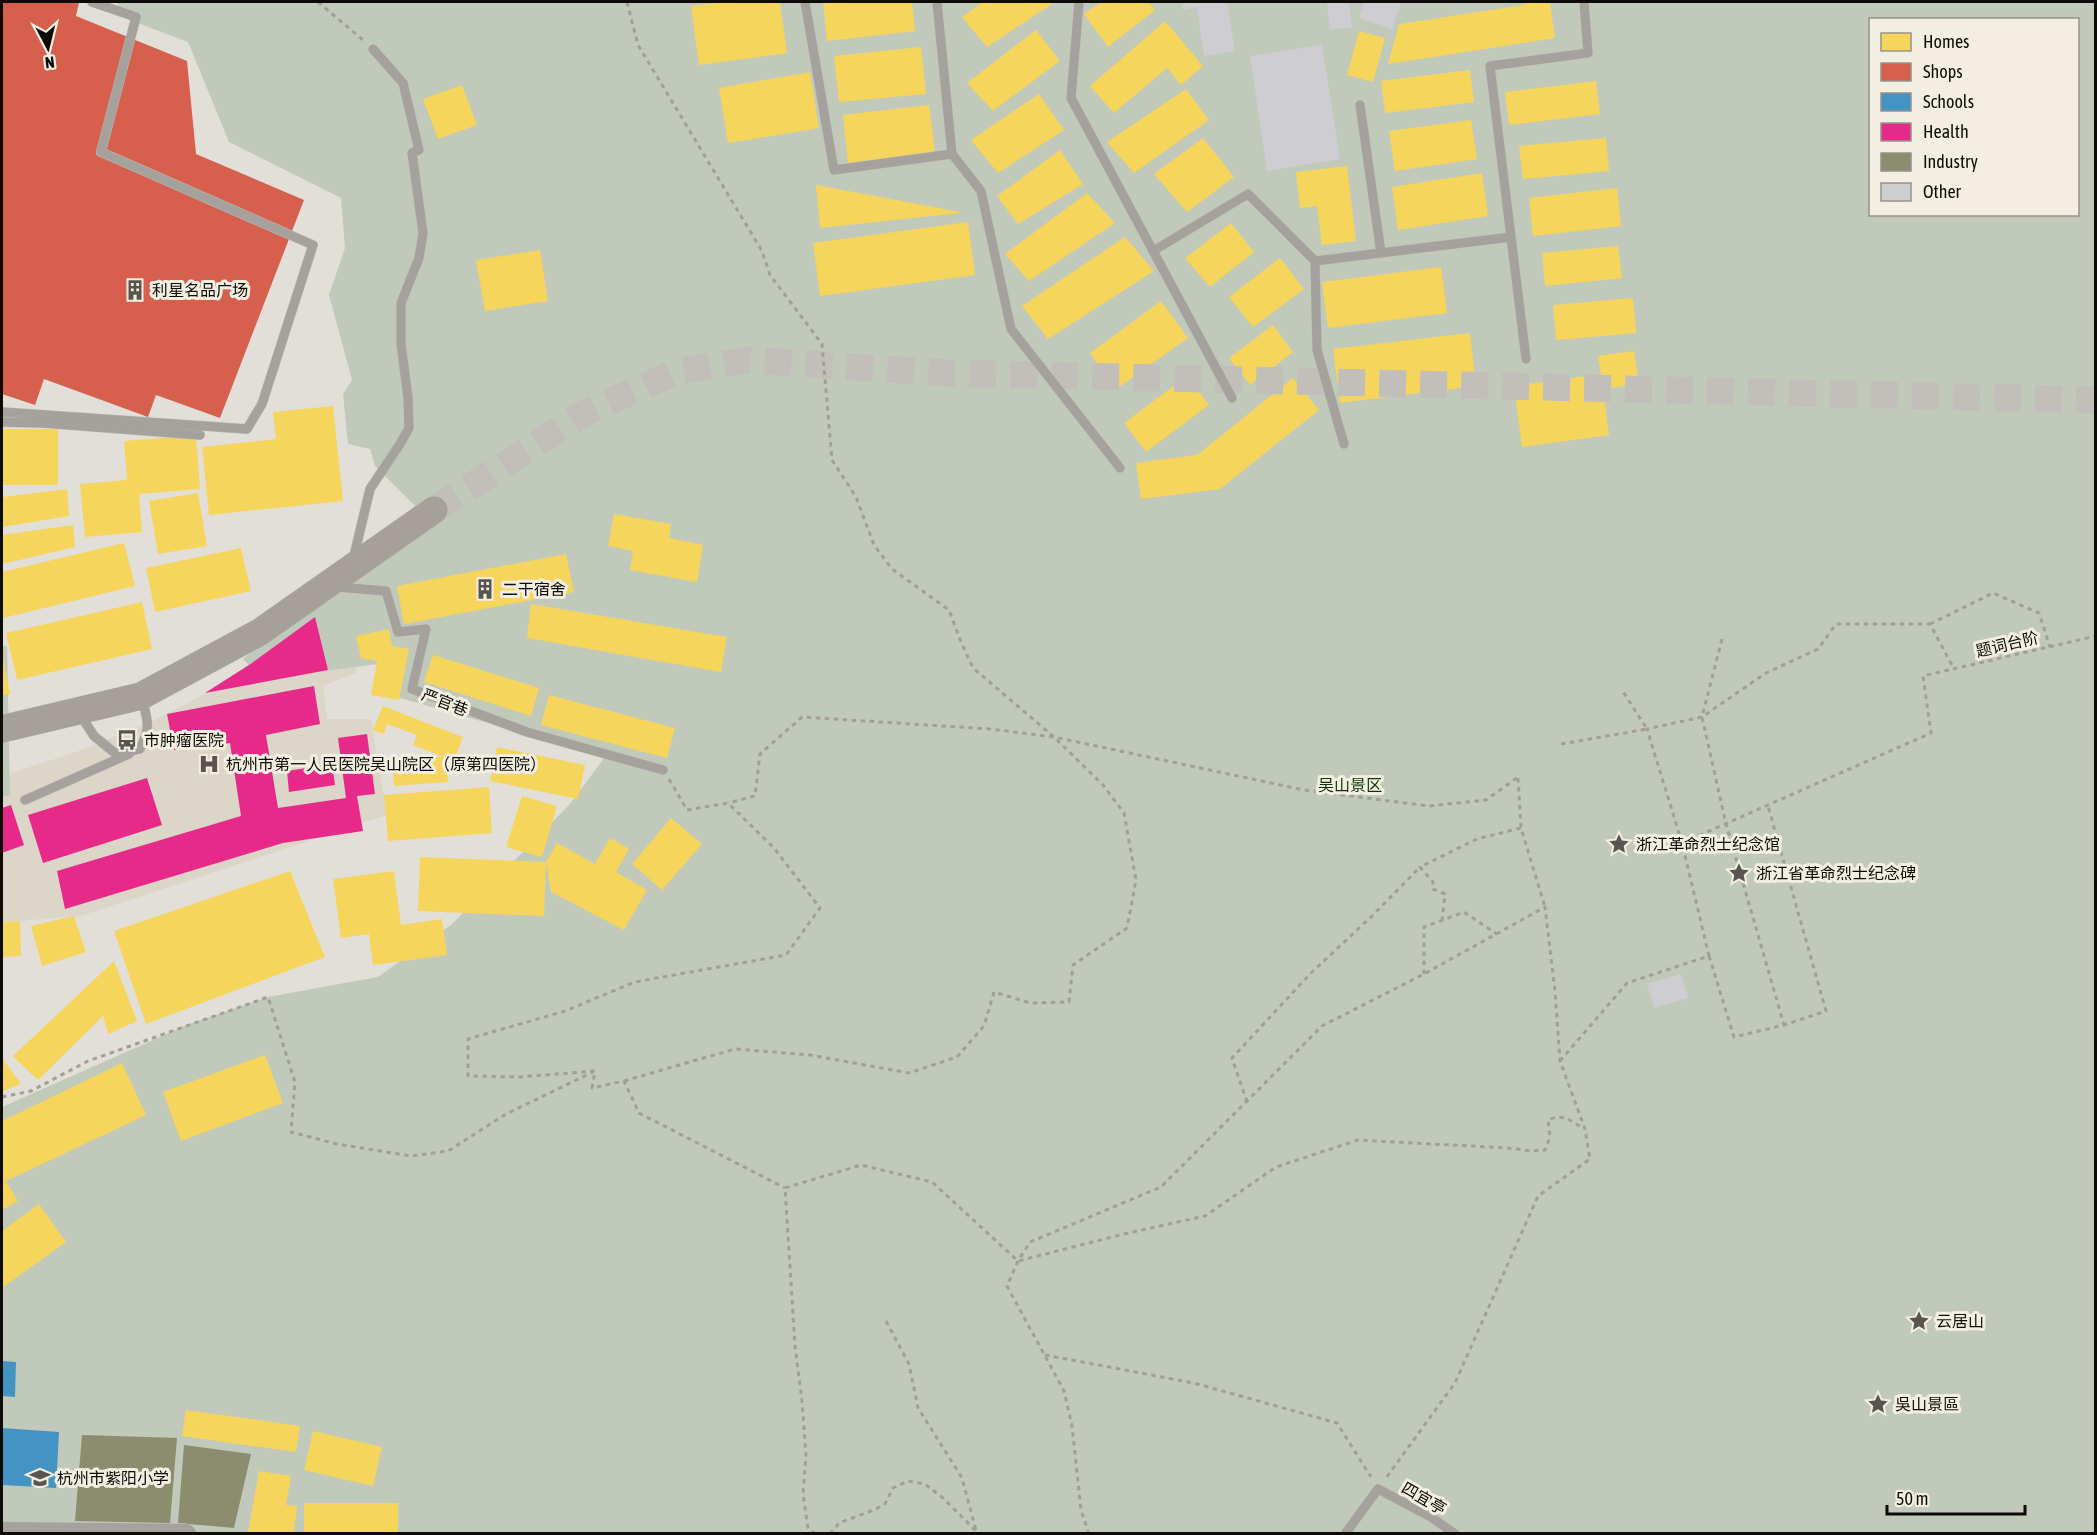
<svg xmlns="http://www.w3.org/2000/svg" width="2097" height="1535" viewBox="0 0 2097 1535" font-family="'Asap Condensed','Noto Sans SC',sans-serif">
  <rect width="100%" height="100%" fill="#e2dfd9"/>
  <!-- built -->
  <path fill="#dbd6c8" d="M344,622L357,673L323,686L327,719H371L387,815L81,916L2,922V776L76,752L151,722Z"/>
  <!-- green -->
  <g fill="#c1c9bb" fill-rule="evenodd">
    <path d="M117,2H2095V1533H2V1107L187,1025L268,997L378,977L451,925L569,805L605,757L390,695L386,663L262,679L243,659L416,507L375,466L370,449L348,444L343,394L352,380L329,295L345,248L341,198L229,142L188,42L124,18ZM1870,20H2078V214H1870Z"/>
    <path d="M2,646H7L10,795L2,797Z"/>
  </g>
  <!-- homes -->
  <g fill="#f6d55c">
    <path d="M726,2H780L787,53L699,65L691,6Z"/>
    <path d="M823,2H912L915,31L827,41Z"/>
    <path d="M983,2H1050L1052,4L987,47L962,17Z"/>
    <path d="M1101,2H1149L1155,10L1108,47L1084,14Z"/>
    <path d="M1523,2H1550L1555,38L1388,64L1399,24L1524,5Z"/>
    <path d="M1165,21L1203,66L1181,85L1167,68L1114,113L1090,86Z"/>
    <path d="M1036,30L1060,61L993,111L967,83Z"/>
    <path d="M1359,31L1385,38L1373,82L1347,75Z"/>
    <path d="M921,47L926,94L839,102L834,56Z"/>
    <path d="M1470,70L1474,102L1385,113L1381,81Z"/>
    <path d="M810,72L819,128L728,143L719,88Z"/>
    <path d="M1596,81L1600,114L1509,125L1505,92Z"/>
    <path d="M462,85L477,125L438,139L423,99Z"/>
    <path d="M1186,89L1209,120L1134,173L1107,142Z"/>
    <path d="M1039,94L1064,130L998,173L971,140Z"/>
    <path d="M929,105L935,153L848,163L843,115Z"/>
    <path d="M1471,120L1477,159L1395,171L1389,131Z"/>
    <path d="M1203,138L1234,177L1187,212L1154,174Z"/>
    <path d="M1606,138L1609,171L1523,179L1519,146Z"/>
    <path d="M1060,150L1083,184L1018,224L997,196Z"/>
    <path d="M1347,166L1356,241L1322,245L1317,206L1300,208L1296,172Z"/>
    <path d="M1482,173L1488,216L1398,230L1392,187Z"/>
    <path d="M816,185L960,212V213L820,228Z"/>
    <path d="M1617,188L1621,226L1533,236L1529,198Z"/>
    <path d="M1087,193L1115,223L1029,281L1005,254Z"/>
    <path d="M968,222L975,275L820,296L813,243Z"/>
    <path d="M1231,223L1254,252L1210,287L1185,258Z"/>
    <path d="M1125,237L1154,271L1048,339L1022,306Z"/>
    <path d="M1618,246L1622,278L1545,286L1542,253Z"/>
    <path d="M540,250L548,301L485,311L476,260Z"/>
    <path d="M1280,258L1304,289L1253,327L1229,297Z"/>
    <path d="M1441,267L1447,313L1328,328L1322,282Z"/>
    <path d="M1633,298L1636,333L1556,340L1553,305Z"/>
    <path d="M1161,301L1188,338L1116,389L1090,353Z"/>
    <path d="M1273,325L1293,352L1250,385L1229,358Z"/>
    <path d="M1470,333L1476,386L1340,403L1333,349Z"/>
    <path d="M1634,351L1639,384L1603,389L1609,435L1522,447L1514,386L1601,374L1598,356Z"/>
    <path d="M1187,376L1209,405L1146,452L1124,423Z"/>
    <path d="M1293,378L1319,410L1220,489L1141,499L1136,463L1197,455Z"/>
    <path d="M333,406L343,501L209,515L202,447L276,439L273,412Z"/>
    <rect x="2" y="429" width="56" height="56"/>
    <path d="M196,435L200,489L139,494L142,532L85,537L80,484L127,480L124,441Z"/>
    <path d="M67,489L69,516L2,527V497Z"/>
    <path d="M198,493L207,546L158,554L149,501Z"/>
    <path d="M614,514L671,524L669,538L703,545L697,582L630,570L633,551L608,546Z"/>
    <path d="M73,525L75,547L2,564V535Z"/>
    <path d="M124,543L135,586L3,618L2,572Z"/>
    <path d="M241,548L251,591L155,612L146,568Z"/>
    <path d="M566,554L574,592L404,624L397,586Z"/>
    <path d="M142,602L152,649L17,680L6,633Z"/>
    <path d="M531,604L727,637L721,672L527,638Z"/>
    <path d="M389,629L392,646L409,649L399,700L371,695L377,661L361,658L356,636Z"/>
    <path d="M2,652L10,694L2,695Z"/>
    <path d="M433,655L539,688L531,716L424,682Z"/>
    <path d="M549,695L675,728L667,758L541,725Z"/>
    <path d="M383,706L463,737L454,761L413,745L417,735L387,724L384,734L373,730Z"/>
    <path d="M497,747L585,765L578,799L490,781Z"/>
    <path d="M446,756L448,782L394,786L392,760Z"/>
    <path d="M489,787L492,833L388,841L384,795Z"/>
    <path d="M522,796L557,806L542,857L506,847Z"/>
    <path d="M671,818L702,844L662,890L632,864Z"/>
    <path d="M610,838L629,849L616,872L647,890L624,930L551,892L546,862L557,843L595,864Z"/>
    <path d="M420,857L546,862L544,916L418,911Z"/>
    <path d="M290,871L325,957L146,1024L114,931Z"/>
    <path d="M394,871L401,925L442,919L447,955L373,965L369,934L341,938L333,879Z"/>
    <path d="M74,916L86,952L42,966L31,926Z"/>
    <path d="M20,921L21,956L2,957V922Z"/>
    <path d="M114,961L137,1021L108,1034L103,1016L38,1080L13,1056Z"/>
    <path d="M265,1055L283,1103L181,1141L163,1092Z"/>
    <path d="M2,1058L21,1084L3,1091L2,1087Z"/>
    <path d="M122,1063L146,1115L6,1181L18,1201L2,1210V1121Z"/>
    <path d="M39,1204L66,1242L2,1288V1231Z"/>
    <path d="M186,1410L300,1426L296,1452L182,1436Z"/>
    <path d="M313,1431L382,1447L373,1486L304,1470Z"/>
    <path d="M259,1471L291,1476L286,1505L297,1506L294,1533H248Z"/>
    <rect x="304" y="1503" width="94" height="30"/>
  </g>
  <!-- shops -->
  <path fill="#d6604d" d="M2,2H79L76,16L187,61L196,154L304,200L220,418L156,395L148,417L44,379L35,405L2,394Z"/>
  <!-- schools -->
  <g fill="#4393c3">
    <path d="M2,1361L16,1362L15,1397L2,1396Z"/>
    <path d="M2,1428L59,1432L56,1488L2,1485Z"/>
  </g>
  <!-- health -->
  <g fill="#e7298a">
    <path d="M315,617L328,670L205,693L252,663Z"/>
    <path d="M314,686L320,724L266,735L278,808L346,798L338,738L367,734L375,794L357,796L363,831L283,843L65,909L57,871L241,816L230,743L174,750L167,714Z"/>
    <path d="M332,764L335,785L289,792L287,771Z"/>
    <path d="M147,778L162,825L43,863L28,815Z"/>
    <path d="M11,805L24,845L2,853V808Z"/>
  </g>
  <!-- industry -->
  <g fill="#8c8c6e">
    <path d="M82,1435L177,1438L170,1523L75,1521Z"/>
    <path d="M184,1445L251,1454L234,1528L178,1523Z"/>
  </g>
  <!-- building -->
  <g fill="#cecdd2">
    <path d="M1181,2H1227L1235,51L1204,56L1197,7L1183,10Z"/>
    <path d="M1327,2H1349L1352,27L1330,30Z"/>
    <path d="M1364,2H1401L1392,29L1359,18Z"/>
    <path d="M1322,45L1340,159L1267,171L1250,56Z"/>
    <path d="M1681,974L1688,998L1654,1008L1647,984Z"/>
  </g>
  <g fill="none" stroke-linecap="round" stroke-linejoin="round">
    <!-- secondary-tunnel -->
    <path stroke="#c2bfba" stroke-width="27" stroke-dasharray="27 14" stroke-linecap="butt" d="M434,510L583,414L675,372L748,360L946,373L2096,400"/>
    <!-- lane casing -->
    <g stroke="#bfbcb8" stroke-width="10">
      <g id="lane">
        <path d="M805,2L834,170L952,154L937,2"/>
        <path d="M1079,2L1071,98L1232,398"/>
        <path d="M1360,105L1381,253"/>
        <path d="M952,154L981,191L1011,329L1120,468"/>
        <path d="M1153,251L1248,194L1315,261L1511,237"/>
        <path d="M1315,261L1317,350L1344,444"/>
        <path d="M1526,359L1490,66L1588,53L1584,2"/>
        <path d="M2,412L247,429L262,404L313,245L101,152L136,17L92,2"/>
        <path d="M2,422L43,423L200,435"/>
        <path d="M353,560L370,489L400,444L409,428L408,398L401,344V303L419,258L423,233L412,153L419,150L403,83L373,49"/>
        <path d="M337,587L386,591L398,632L426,629L412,689L527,732L663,770"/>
        <path d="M79,713L94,736L115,753L140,749C151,728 148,721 142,699"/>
        <path d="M25,800L129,754"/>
        <path d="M1345,1534L1378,1489L1431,1517L1455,1534"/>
      </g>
    </g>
    <!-- street casing -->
    <g stroke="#bfbcb8" stroke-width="21">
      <path id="street" d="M2,1532L186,1534"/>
    </g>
    <!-- secondary casing -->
    <g stroke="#bfbcb8" stroke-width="28">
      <path id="secondary" d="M2,729L141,696L260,632L434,510"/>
    </g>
    <!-- path -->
    <g stroke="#a29f9a" stroke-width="3" stroke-dasharray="4.5 4.5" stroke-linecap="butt">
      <path d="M318,2L363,40"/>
      <path d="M627,2L638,45L762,251L770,275L822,344L832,460L856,497L874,545L892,569L949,610L961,642L973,668L1054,737L1304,790L1429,806L1486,800L1518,777"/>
      <path d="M1930,624L1993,593L2039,613L2050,647"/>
      <path d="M1722,639L1702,717L1726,824L1784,1025"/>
      <path d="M1561,744L1647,729L1622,690"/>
      <path d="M1518,778L1521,828L1545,907"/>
      <path d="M669,779L687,810L728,803L774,848L820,908L786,955L635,982L565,1011L468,1039V1076L519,1077L595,1071L592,1088L624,1081L639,1113L785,1188"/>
      <path d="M1682,843L1647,729L1702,717L1766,673L1818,649L1836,624H1930L1954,669"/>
      <path d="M1442,921L1445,894L1433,889V882L1420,867L1477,839L1521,828"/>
      <path d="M1709,956L1734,1037L1784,1025L1826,1011L1768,806"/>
      <path d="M1424,974V927L1464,912L1497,934"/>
      <path d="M1560,1061L1627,983L1709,956L1682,843L1931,733L1923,676L2096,636"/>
      <path d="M624,1081L735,1049L810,1055L909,1073L957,1057L984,1026L994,992L1030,1003L1069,1002L1073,965L1127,928L1136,880L1124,813L1103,785L1054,737L990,729L802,717L760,754L755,796L728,803"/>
      <path d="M2,1097L31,1091L88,1061L268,997L295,1082L291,1132L337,1144L411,1156L448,1151L506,1114L593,1072"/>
      <path d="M1247,1102L1232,1058L1311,973L1372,916L1420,867"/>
      <path d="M886,1321L909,1364L918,1408L962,1478L976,1530"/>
      <path d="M1045,1355L1194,1383L1337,1423L1371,1477"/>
      <path d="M815,1534L808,1528L803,1494L806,1456L802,1401L795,1346L785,1188L861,1165L932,1182L1018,1261L1124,1234L1205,1216L1276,1167L1358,1140L1507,1148L1532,1151L1545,1150L1550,1137L1548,1120C1562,1113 1571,1121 1583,1128"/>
      <path d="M830,1534L839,1523L874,1510L885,1504L893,1488L908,1481L925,1484L943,1498L979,1534"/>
      <path d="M1089,1534L1081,1510L1072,1426L1064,1391L1007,1286L1018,1261L1030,1242L1161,1187L1322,1026L1424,974L1545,907L1555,991L1560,1061L1585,1129L1590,1159L1538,1196L1455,1383L1386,1478"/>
    </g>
    <!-- lane -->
    <use href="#lane" stroke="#a5a19c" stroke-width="9"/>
    <!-- street -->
    <use href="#street" stroke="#a5a19c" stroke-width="20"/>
    <!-- secondary -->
    <use href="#secondary" stroke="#a5a099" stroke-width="27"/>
  </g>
  <!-- icons -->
  <defs>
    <g id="building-bare" transform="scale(1.62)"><path d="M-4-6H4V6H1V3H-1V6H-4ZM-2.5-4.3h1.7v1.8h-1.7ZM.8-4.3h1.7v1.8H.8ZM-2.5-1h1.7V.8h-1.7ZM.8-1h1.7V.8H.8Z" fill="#585551" stroke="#f3eee2" stroke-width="2.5" paint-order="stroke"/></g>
    <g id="bus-bare" transform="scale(1.62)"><path d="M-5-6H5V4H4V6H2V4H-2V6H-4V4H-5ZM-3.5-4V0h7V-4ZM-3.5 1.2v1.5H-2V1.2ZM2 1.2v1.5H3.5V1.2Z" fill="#585551" stroke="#f3eee2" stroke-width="2.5" paint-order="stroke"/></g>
    <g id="hospital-bare" transform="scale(1.62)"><path d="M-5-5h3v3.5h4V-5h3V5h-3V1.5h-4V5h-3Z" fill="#585551" stroke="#f3eee2" stroke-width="2.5" paint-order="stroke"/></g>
    <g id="sight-bare" transform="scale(1.62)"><path d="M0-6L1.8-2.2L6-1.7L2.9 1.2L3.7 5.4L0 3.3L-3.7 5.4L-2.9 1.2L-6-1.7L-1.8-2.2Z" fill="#585551" stroke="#f3eee2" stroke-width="2.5" paint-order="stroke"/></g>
    <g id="school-bare" transform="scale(1.62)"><path d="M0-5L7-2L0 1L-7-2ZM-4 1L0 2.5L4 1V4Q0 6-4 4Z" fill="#585551" stroke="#f3eee2" stroke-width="2.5" paint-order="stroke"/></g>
  </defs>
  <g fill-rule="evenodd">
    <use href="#building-bare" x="135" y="290"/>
    <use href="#building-bare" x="485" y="589"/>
    <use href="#bus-bare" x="127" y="740"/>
    <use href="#hospital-bare" x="209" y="764"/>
    <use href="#sight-bare" x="1619" y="844"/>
    <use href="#sight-bare" x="1739" y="873"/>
    <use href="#sight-bare" x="1919" y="1321"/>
    <use href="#sight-bare" x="1878" y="1404"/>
    <use href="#school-bare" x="40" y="1478"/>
  </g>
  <g text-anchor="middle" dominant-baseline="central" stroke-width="6" stroke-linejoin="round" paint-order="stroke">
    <!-- poi labels -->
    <g font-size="16" fill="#0d0b08" stroke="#f3eee2" text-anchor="start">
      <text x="152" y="290">利星名品广场</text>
      <text x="502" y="589">二干宿舍</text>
      <text x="144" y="740">市肿瘤医院</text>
      <text x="226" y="764">杭州市第一人民医院吴山院区（原第四医院）</text>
      <text x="1636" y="844">浙江革命烈士纪念馆</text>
      <text x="1756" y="873">浙江省革命烈士纪念碑</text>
      <text x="1936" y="1321">云居山</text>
      <text x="1895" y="1404">吳山景區</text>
      <text x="57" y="1478">杭州市紫阳小学</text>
    </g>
    <!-- street labels -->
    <g font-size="16" fill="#0d0b08" stroke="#f3eee2">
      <text transform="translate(2007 644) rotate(-13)">题词台阶</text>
      <text transform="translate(445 702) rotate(21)">严官巷</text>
      <text transform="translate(1424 1498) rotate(30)">四宜亭</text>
    </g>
    <!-- park labels -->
    <g font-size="16" fill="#0e3402" stroke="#f3eee2">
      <text x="1350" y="785">吴山景区</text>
    </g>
  </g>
  <!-- border -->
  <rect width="2097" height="1535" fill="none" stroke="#0d0b08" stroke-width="6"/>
  <!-- legend -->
  <rect x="1869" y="18" width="210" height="198" fill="#f3eee2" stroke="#97938b" stroke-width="1.5"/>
  <rect x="1881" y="33" width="30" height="18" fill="#f6d55c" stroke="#97938b" stroke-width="1.5"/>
  <text x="1923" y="48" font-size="18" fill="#0d0b08">Homes</text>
  <rect x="1881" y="63" width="30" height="18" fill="#d6604d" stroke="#97938b" stroke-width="1.5"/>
  <text x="1923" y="78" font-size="18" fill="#0d0b08">Shops</text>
  <rect x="1881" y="93" width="30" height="18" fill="#4393c3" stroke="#97938b" stroke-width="1.5"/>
  <text x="1923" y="108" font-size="18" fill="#0d0b08">Schools</text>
  <rect x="1881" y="123" width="30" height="18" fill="#e7298a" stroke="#97938b" stroke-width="1.5"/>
  <text x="1923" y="138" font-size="18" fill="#0d0b08">Health</text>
  <rect x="1881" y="153" width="30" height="18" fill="#8c8c6e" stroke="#97938b" stroke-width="1.5"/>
  <text x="1923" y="168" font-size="18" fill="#0d0b08">Industry</text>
  <rect x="1881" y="183" width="30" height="18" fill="#cecdd2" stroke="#97938b" stroke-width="1.5"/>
  <text x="1923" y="198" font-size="18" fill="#0d0b08">Other</text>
  <!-- north arrow -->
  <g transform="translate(48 48) rotate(173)" stroke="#f3eee2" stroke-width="4.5" paint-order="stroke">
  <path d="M0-4.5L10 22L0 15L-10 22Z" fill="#0d0b08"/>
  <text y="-9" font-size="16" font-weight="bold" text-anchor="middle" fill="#0d0b08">N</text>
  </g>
  <!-- scale -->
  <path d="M1887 1505v9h138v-9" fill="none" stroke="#0d0b08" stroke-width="3"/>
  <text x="1896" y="1505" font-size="18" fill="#0d0b08" stroke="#f3eee2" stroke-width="4.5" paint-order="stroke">50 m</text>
</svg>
